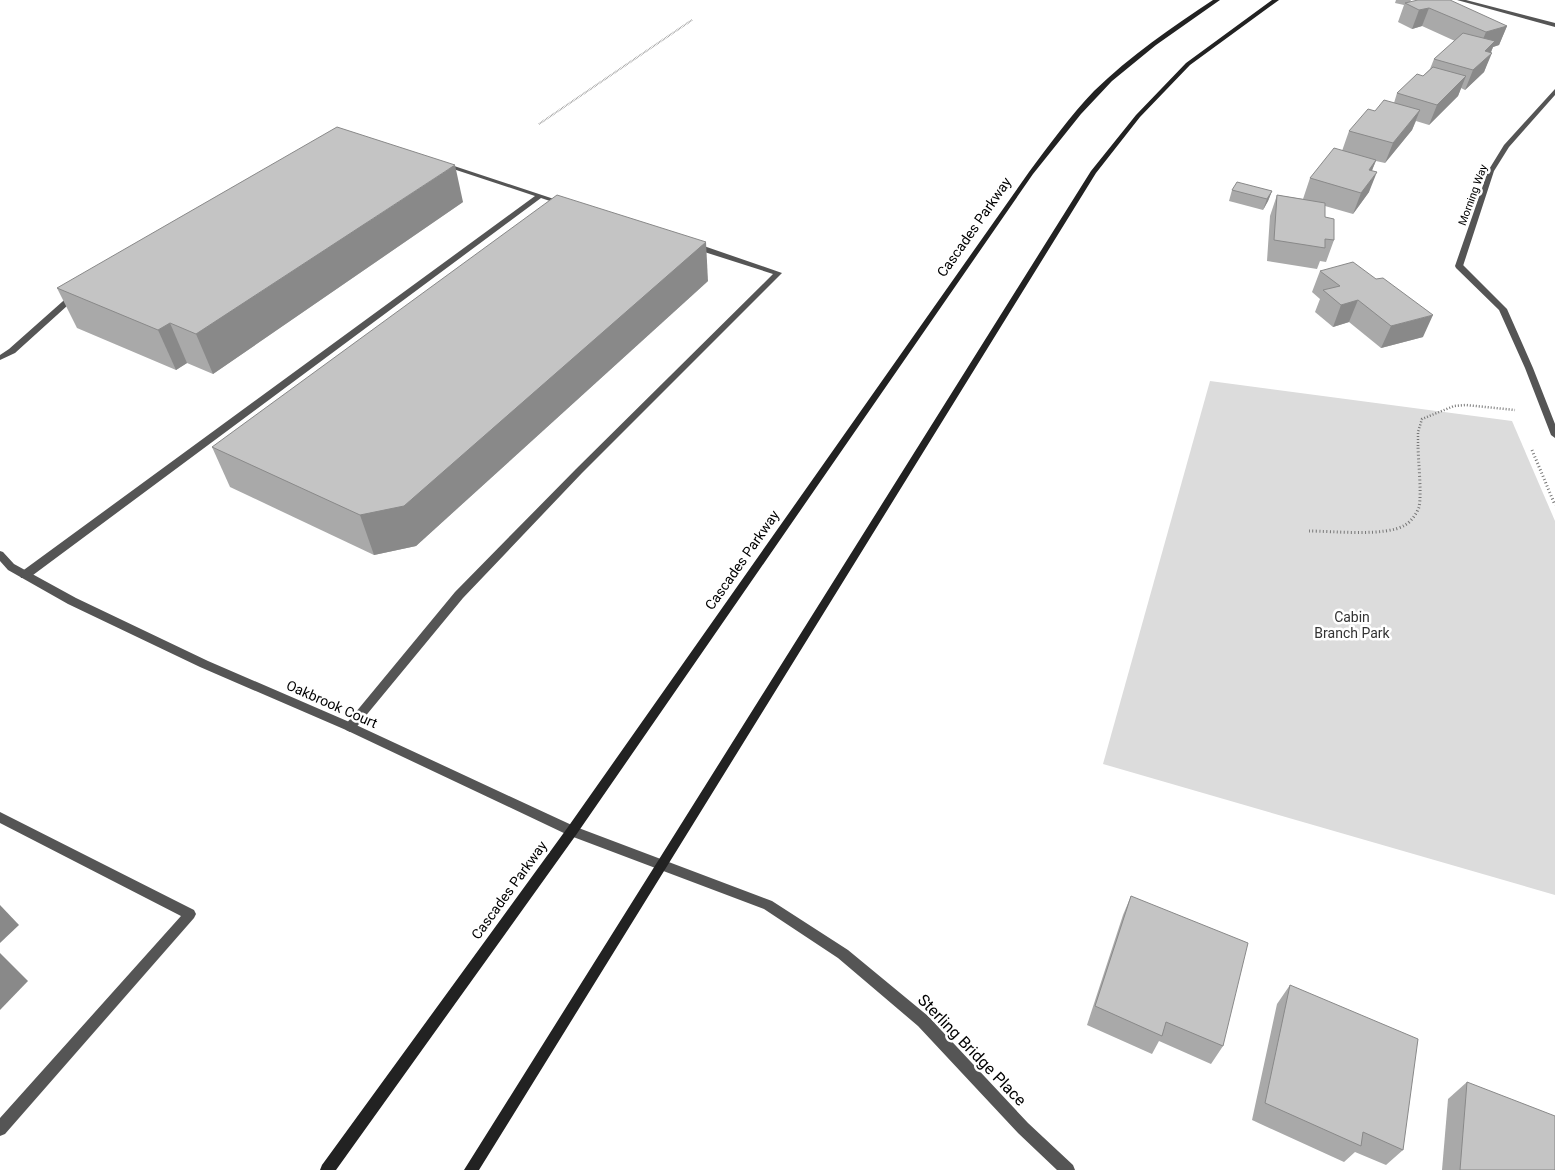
<svg xmlns="http://www.w3.org/2000/svg" width="1555" height="1170" viewBox="0 0 1555 1170" font-family="Roboto,sans-serif">
  <rect width="100%" height="100%" fill="#fff"/>
  <!-- green -->
  <path fill="#dcdcdc" d="M1210,381L1512,421L1555,521V895L1103,764Z"/>
  <g fill="none" stroke-linecap="round" stroke-linejoin="round">
    <!-- path-far2 -->
    <path stroke="#777" stroke-width="2" stroke-dasharray="0.5 1" stroke-linecap="butt" d="M539,124L692,20"/>
    <!-- path-far1 -->
    <path stroke="#777" stroke-width="2.5" stroke-dasharray="1 2" stroke-linecap="butt" d="M1418,446V432L1422,419L1454,406L1466,405L1515,410"/>
    <!-- path -->
    <g stroke="#777" stroke-width="3" stroke-dasharray="1 2.5" stroke-linecap="butt">
      <path d="M1532,450L1555,505"/>
      <path d="M1309,531C1333,531 1386,537 1405,525C1411,522 1417,513 1419,507C1422,494 1418,459 1418,445"/>
    </g>
    <!-- lane -->
    <g fill="#555" fill-rule="evenodd">
      <path d="M441,163H445L566,203L562,205L541,198L29,578H21L20,575L21,572L535,196L441,165Z"/>
      <path d="M692,244H698L782,273L582,473L463,598L354,730L350,732L346,730L344,727L346,724L455,592L576,469L773,274L692,248Z"/>
      <path d="M1456,264H1462L1507,309L1533,368L1555,424V438L1551,435L1525,368L1499,310L1456,268Z"/>
      <path d="M71,294H77L78,296L15,353L0,360V355L9,349Z"/>
      <path d="M0,812L194,910L196,914L194,918L5,1134L0,1136V1118L181,916L0,823Z"/>
    </g>
    <!-- street -->
    <g fill="#555" fill-rule="evenodd">
      <path d="M1457,0H1466L1555,23V27Z"/>
      <path d="M1555,89V95L1509,147L1494,171L1463,266L1462,268H1456L1455,266L1488,171L1504,145Z"/>
      <path d="M0,551L3,552L14,564L76,598L208,661L354,724L576,827L772,901L848,950L928,1016L1028,1123L1073,1165L1075,1170H1057L1018,1133L918,1026L838,958L764,909L568,835L346,730L200,667L68,604L8,570L0,561Z"/>
    </g>
    <!-- secondary -->
    <g fill="#222" fill-rule="evenodd">
      <path d="M1213,0H1220L1156,45L1112,81L1081,114L1033,174L576,835L336,1170H320L322,1165L568,827L1029,172C1050,144 1070,116 1094,91C1130,56 1172,27 1213,0Z"/>
      <path d="M1272,0H1279L1190,65L1140,117L1096,173L479,1170H464L1091,171L1136,115L1186,63Z"/>
    </g>
  </g>
  <!-- wall -->
  <g fill="#a9a9a9">
    <path d="M1396,0H1411L1410,2L1507,26L1499,45L1493,47L1484,72L1465,90L1461,88L1458,96L1429,125L1416,121L1412,130L1385,163L1376,161L1372,170L1369,192L1353,214L1325,206V217L1334,240L1326,262L1320,261L1317,269L1267,261L1270,216L1277,195L1303,199L1310,178L1342,151L1349,131L1375,111L1394,103L1397,93L1423,76L1430,69L1434,59L1455,41L1422,26L1412,29L1398,22L1404,5L1395,3Z"/>
    <path d="M1232,190L1272,191L1268,201L1263,210L1229,201Z"/>
    <path d="M463,202L213,374L187,363L176,370L77,328L57,288Z"/>
    <path d="M1320,271L1423,337L1381,348L1349,322L1333,327L1315,312L1320,299L1312,292Z"/>
    <path d="M708,281L416,546L374,555L230,487L212,447Z"/>
    <path d="M1131,896L1223,1046L1211,1064L1159,1041L1152,1054L1087,1025L1123,915Z"/>
    <path d="M1290,985L1403,1150L1386,1165L1355,1152L1344,1162L1252,1120L1277,1004Z"/>
    <path d="M1467,1082L1555,1170H1442L1448,1099Z"/>
  </g>
  <!-- shaded-wall -->
  <g fill="#898989">
    <path d="M1429,8L1422,26L1412,29L1419,10Z"/>
    <path d="M1507,26L1499,45L1493,47L1489,56L1492,53L1484,72L1465,90L1473,70L1478,51L1486,32Z"/>
    <path d="M1466,76L1458,96L1429,125L1437,105Z"/>
    <path d="M1420,110L1412,130L1385,163L1393,143Z"/>
    <path d="M1376,160L1368,181L1369,170Z"/>
    <path d="M455,165L463,202L213,374L196,334Z"/>
    <path d="M1377,172L1369,192L1353,214L1361,193Z"/>
    <path d="M1272,191L1268,201L1263,210L1267,199Z"/>
    <path d="M706,242L708,281L416,546L374,555L360,515Z"/>
    <path d="M1358,300L1349,322L1333,327L1341,305Z"/>
    <path d="M1433,315L1423,337L1381,348L1391,326Z"/>
    <path d="M170,323L187,363L176,370L158,330Z"/>
    <path d="M0,905L19,925L0,943Z"/>
    <path d="M0,953L28,981L0,1010Z"/>
  </g>
  <!-- building -->
  <g fill="#c4c4c4" stroke="#898989">
    <path d="M1418,0H1450L1507,26L1486,32L1429,8L1419,10L1405,3Z"/>
    <path d="M1463,33L1495,41L1485,51L1492,53L1473,70L1434,59Z"/>
    <path d="M1433,67L1466,76L1437,105L1397,93L1417,74L1423,76Z"/>
    <path d="M1384,100L1420,110L1393,143L1349,131L1368,109L1375,111Z"/>
    <path d="M337,127L455,165L196,334L170,323L158,330L57,288Z"/>
    <path d="M1334,148L1376,160L1369,170L1377,172L1361,193L1310,178Z"/>
    <path d="M1237,182L1272,191L1267,199L1232,190Z"/>
    <path d="M557,195L706,242L404,506L360,515L212,447Z"/>
    <path d="M1277,195L1325,203V217L1334,219V240L1325,239V248L1274,240Z"/>
    <path d="M1353,262L1376,279L1383,278L1433,315L1391,326L1358,300L1341,305L1323,290L1340,286L1320,271Z"/>
    <path d="M1131,896L1248,943L1223,1046L1166,1022L1162,1036L1095,1006Z"/>
    <path d="M1290,985L1418,1039L1403,1150L1363,1132L1361,1146L1265,1103Z"/>
    <path d="M1467,1082L1555,1116V1170H1460Z"/>
  </g>
  <g text-anchor="middle" dominant-baseline="central" stroke-width="5" stroke-linejoin="round" paint-order="stroke">
    <!-- far-street labels -->
    <g font-size="11" fill="#000" stroke="#fff">
      <text transform="translate(1473 195) rotate(-70)">Morning Way</text>
    </g>
    <!-- street labels -->
    <g font-size="14" fill="#000" stroke="#fff">
      <text transform="translate(974 227) rotate(-55)">Cascades Parkway</text>
      <text transform="translate(742 560) rotate(-55)">Cascades Parkway</text>
      <text transform="translate(332 704) rotate(24)">Oakbrook Court</text>
      <text transform="translate(509 890) rotate(-54)">Cascades Parkway</text>
    </g>
    <!-- park labels -->
    <g font-size="14" fill="#333" stroke="#fff">
      <text x="1352" y="617">Cabin<tspan x="1352" dy="16">Branch Park</tspan></text>
    </g>
    <!-- near-street labels -->
    <g font-size="16" fill="#000" stroke="#fff">
      <text transform="translate(972 1050) rotate(46)">Sterling Bridge Place</text>
    </g>
  </g>
</svg>
